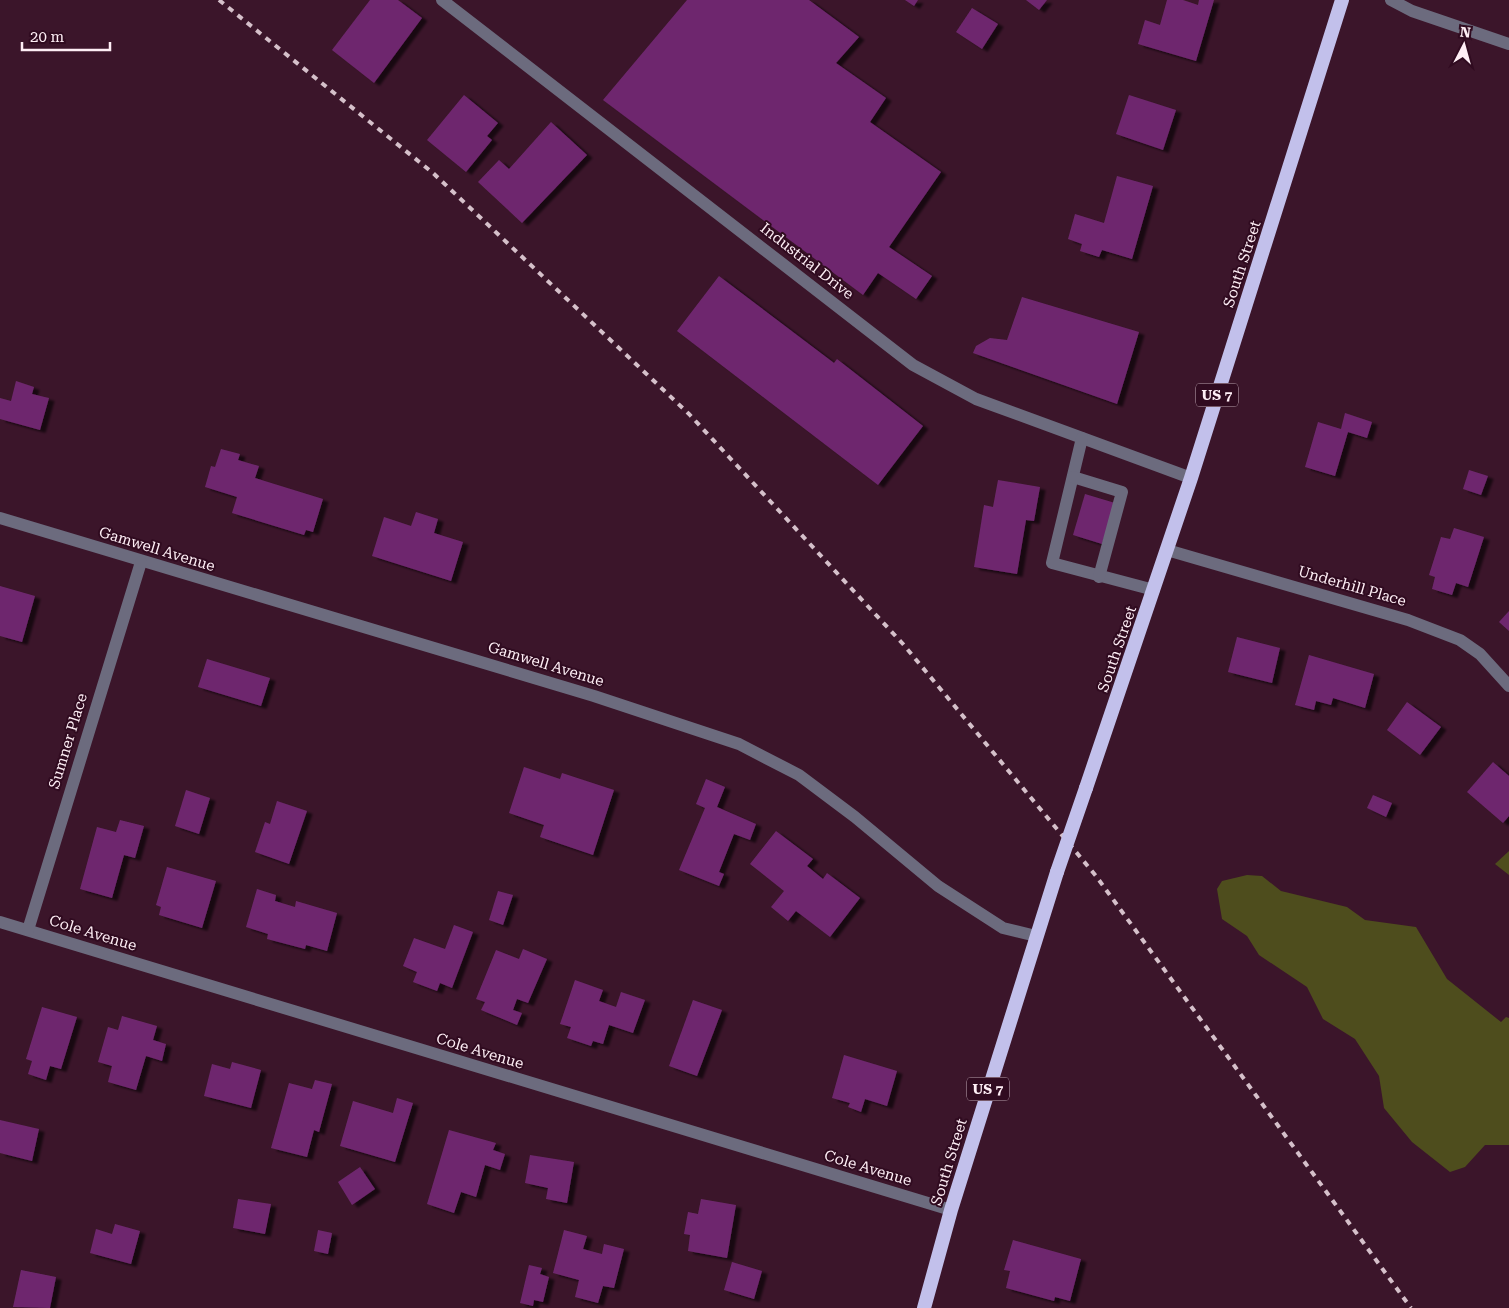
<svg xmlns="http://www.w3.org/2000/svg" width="1509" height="1308" viewBox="0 0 1509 1308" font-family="'Roboto Serif',serif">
  <defs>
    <filter id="shadow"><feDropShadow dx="5.5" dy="3" stdDeviation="1" flood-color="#0009"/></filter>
  </defs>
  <rect width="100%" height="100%" fill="#3b152a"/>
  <!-- green -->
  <g fill="#4e4d1d">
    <path d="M1509,851V875L1495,864Z"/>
    <path d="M1247,875L1262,876L1281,891L1347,907L1365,920L1416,927L1447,979L1501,1022L1506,1017L1509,1018V1145H1485L1465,1167L1450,1172L1412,1142L1384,1108L1379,1076L1355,1039L1323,1019L1307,987L1259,955L1247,936L1222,919L1217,889L1222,881Z"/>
  </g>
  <!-- building -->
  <g fill="#6e286e" filter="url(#shadow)">
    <path d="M370,0H398L422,18L374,83L332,50Z"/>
    <path d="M687,0H809L859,37L836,63L886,98L870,122L941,172L889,247L932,276L916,299L878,273L863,295L603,100Z"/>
    <path d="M905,0H918L914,6Z"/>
    <path d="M1026,0H1047L1039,10Z"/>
    <path d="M1167,0H1183L1198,5L1199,0H1214L1196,61L1138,44L1145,20L1160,25Z"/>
    <path d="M972,8L998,24L982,49L956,32Z"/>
    <path d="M464,95L498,123L487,136L492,140L466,172L427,140Z"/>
    <path d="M1129,95L1176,110L1163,150L1116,134Z"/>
    <path d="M551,122L587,155L522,223L478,182L499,160L509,169Z"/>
    <path d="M1117,176L1153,186L1132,259L1102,250L1099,257L1080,251L1082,244L1068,239L1075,214L1104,223Z"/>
    <path d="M719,276L834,363L837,359L923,426L878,485L677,331Z"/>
    <path d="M1022,297L1139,332L1117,404L973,353L976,346L990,338L1007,340Z"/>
    <path d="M16,381L34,387L32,394L49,398L40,430L0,419V398L11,401Z"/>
    <path d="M1345,413L1372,422L1367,438L1348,432L1335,476L1305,467L1318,422L1341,429Z"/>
    <path d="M221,449L240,454L238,460L259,466L255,478L323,499L313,532L306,530L304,535L232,513L237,497L205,487L211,466L215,467Z"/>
    <path d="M1469,470L1488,476L1481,495L1463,489Z"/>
    <path d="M998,480L1040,487L1034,521L1026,520L1017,574L974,567L984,505L993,507Z"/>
    <path d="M1085,494L1115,503L1102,544L1073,535Z"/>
    <path d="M416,512L438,519L434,533L463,542L451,581L372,556L384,517L411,526Z"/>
    <path d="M1454,528L1484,537L1468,587L1456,583L1452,595L1432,589L1435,577L1429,575L1441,537L1450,539Z"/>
    <path d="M0,586L35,596L22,642L0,636Z"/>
    <path d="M1509,611V631L1499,622Z"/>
    <path d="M1237,637L1280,648L1272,683L1228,672Z"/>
    <path d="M1309,655L1374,674L1365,708L1333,698L1331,705L1316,701L1314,710L1295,705Z"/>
    <path d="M207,659L270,678L261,706L198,687Z"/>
    <path d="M1407,702L1441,727L1420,755L1387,730Z"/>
    <path d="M1493,762L1509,776V816L1503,823L1467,792Z"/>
    <path d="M524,767L560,779L562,773L614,790L593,855L540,837L544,825L509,813Z"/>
    <path d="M706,779L725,787L717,807L756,824L750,840L734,834L719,872L724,874L719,886L679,870L705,808L696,804Z"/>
    <path d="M186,790L210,798L199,834L175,826Z"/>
    <path d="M1373,795L1392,803L1386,817L1367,808Z"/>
    <path d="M277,801L307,811L289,864L255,852L265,822L270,824Z"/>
    <path d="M120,820L144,826L135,858L124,855L112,898L80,889L97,827L116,832Z"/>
    <path d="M776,831L813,859L807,866L823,879L827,873L860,898L830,937L796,911L788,921L771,907L784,891L750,864Z"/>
    <path d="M167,867L216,881L202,928L159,915L161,907L156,905Z"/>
    <path d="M257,889L276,895L275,901L295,907L296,901L337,913L327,951L306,945L305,949L267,939L268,934L246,927Z"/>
    <path d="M498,891L513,895L503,925L489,920Z"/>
    <path d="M454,925L473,932L452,988L440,983L437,991L413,982L417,972L403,966L414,938L445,949Z"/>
    <path d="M523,949L547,959L528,1003L517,999L513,1010L522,1013L517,1025L481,1010L485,1002L476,999L496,950L519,959Z"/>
    <path d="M575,980L603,990L599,1001L616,1007L621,992L645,1000L633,1033L609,1025L603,1044L593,1041L591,1046L567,1038L571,1027L560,1024Z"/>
    <path d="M693,1000L722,1010L697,1076L669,1066Z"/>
    <path d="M42,1007L77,1017L61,1069L50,1066L46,1080L28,1074L32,1061L26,1059Z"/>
    <path d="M122,1016L157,1026L153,1040L166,1044L162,1061L146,1056L136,1090L108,1082L112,1066L98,1062L108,1027L118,1030Z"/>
    <path d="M844,1055L897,1071L887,1106L865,1099L861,1112L848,1107L850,1103L832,1098Z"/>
    <path d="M232,1062L261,1070L251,1108L204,1096L212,1064L230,1069Z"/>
    <path d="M315,1080L332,1084L319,1132L314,1130L307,1157L271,1148L289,1083L312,1089Z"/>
    <path d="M397,1098L413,1103L395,1162L340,1146L353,1101L393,1113Z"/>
    <path d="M0,1120L39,1129L32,1161L0,1153Z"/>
    <path d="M449,1130L496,1143L493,1150L505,1154L500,1170L485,1165L476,1197L461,1192L454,1213L427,1204Z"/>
    <path d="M530,1155L574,1162L567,1203L546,1199L548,1188L525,1183Z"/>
    <path d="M360,1167L375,1189L352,1205L338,1182Z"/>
    <path d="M238,1199L271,1204L265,1234L233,1228Z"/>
    <path d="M701,1199L736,1205L727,1258L688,1251L690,1235L684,1234L688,1212L698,1214Z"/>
    <path d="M115,1224L140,1231L131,1264L90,1253L96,1229L112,1234Z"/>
    <path d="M318,1230L332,1233L328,1254L314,1251Z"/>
    <path d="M564,1230L587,1236L583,1249L602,1254L604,1244L624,1249L614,1288L603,1286L598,1303L575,1297L579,1280L553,1273Z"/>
    <path d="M1013,1240L1081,1259L1070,1301L1055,1297L1054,1301L1006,1288L1010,1271L1004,1270Z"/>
    <path d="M732,1262L762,1271L754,1299L724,1290Z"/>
    <path d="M529,1265L542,1268L540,1274L549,1277L543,1302L534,1300L533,1306L520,1303Z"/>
    <path d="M21,1270L56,1277L50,1308L13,1307Z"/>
  </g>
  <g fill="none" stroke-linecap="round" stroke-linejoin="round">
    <!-- service -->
    <g stroke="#6c6b7e" stroke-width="12">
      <path d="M442,0L913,365L976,399L1191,478"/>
      <path d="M1082,438L1052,563L1154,590"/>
      <path d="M1073,477L1122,492L1099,577"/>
    </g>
    <!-- minor -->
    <g stroke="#6c6b7e" stroke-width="12">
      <path d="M1391,0L1412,11L1509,44"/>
      <path d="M0,518L594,696L739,744L799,775L855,817L938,886L1003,928L1036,936"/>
      <path d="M1167,550L1408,620L1460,640L1480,654L1509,686"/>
      <path d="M0,922L951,1210"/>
      <path d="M28,930L141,562"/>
    </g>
    <!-- trunk -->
    <g stroke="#c2c0eb" stroke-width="14">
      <path d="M1086,788L1191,478L1342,0"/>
      <path d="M924,1308L951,1210L1057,872"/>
    </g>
    <!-- rail -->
    <path stroke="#d5c0ca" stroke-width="4" stroke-dasharray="6 6" stroke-linecap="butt" d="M219,0L433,173L689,414L903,644L1096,876L1411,1308"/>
    <!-- trunk-bridge -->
    <path stroke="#c2c0eb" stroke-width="14" d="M1057,872L1086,788"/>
  </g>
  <g text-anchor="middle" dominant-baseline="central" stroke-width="4" stroke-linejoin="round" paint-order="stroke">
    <!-- shield labels -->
    <g fill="#300b20" stroke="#c0aab5" stroke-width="1">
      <rect x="1196" y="383.5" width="42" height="23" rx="4"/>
      <rect x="967" y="1077.5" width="42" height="23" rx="4"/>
    </g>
    <g font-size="14" font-weight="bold" fill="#feeef5">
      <text x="1217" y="395">US 7</text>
      <text x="988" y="1089">US 7</text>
    </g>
    <!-- street labels -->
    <g font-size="15" fill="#feeef5" stroke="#300b20">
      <text transform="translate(807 261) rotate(38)">Industrial Drive</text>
      <text transform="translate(1242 264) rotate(-72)">South Street</text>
      <text transform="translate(157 549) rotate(17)">Gamwell Avenue</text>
      <text transform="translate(1352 586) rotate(16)">Underhill Place</text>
      <text transform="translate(1117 649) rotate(-71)">South Street</text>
      <text transform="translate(546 664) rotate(17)">Gamwell Avenue</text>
      <text transform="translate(68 741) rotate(-73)">Sumner Place</text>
      <text transform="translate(93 933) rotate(17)">Cole Avenue</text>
      <text transform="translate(480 1051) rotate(17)">Cole Avenue</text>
      <text transform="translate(949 1162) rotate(-73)">South Street</text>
      <text transform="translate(868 1168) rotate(17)">Cole Avenue</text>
    </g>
  </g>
  <!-- north arrow -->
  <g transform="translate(1464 45) rotate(6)" stroke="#300b20" stroke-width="4" paint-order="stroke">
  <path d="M0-4L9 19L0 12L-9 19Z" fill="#feeef5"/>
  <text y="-8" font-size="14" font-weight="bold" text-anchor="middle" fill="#feeef5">N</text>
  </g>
  <!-- scale -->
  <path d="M22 42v8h88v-8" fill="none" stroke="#feeef5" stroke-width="2.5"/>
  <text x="30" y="42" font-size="15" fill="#feeef5" stroke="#300b20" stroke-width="4" paint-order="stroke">20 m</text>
</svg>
